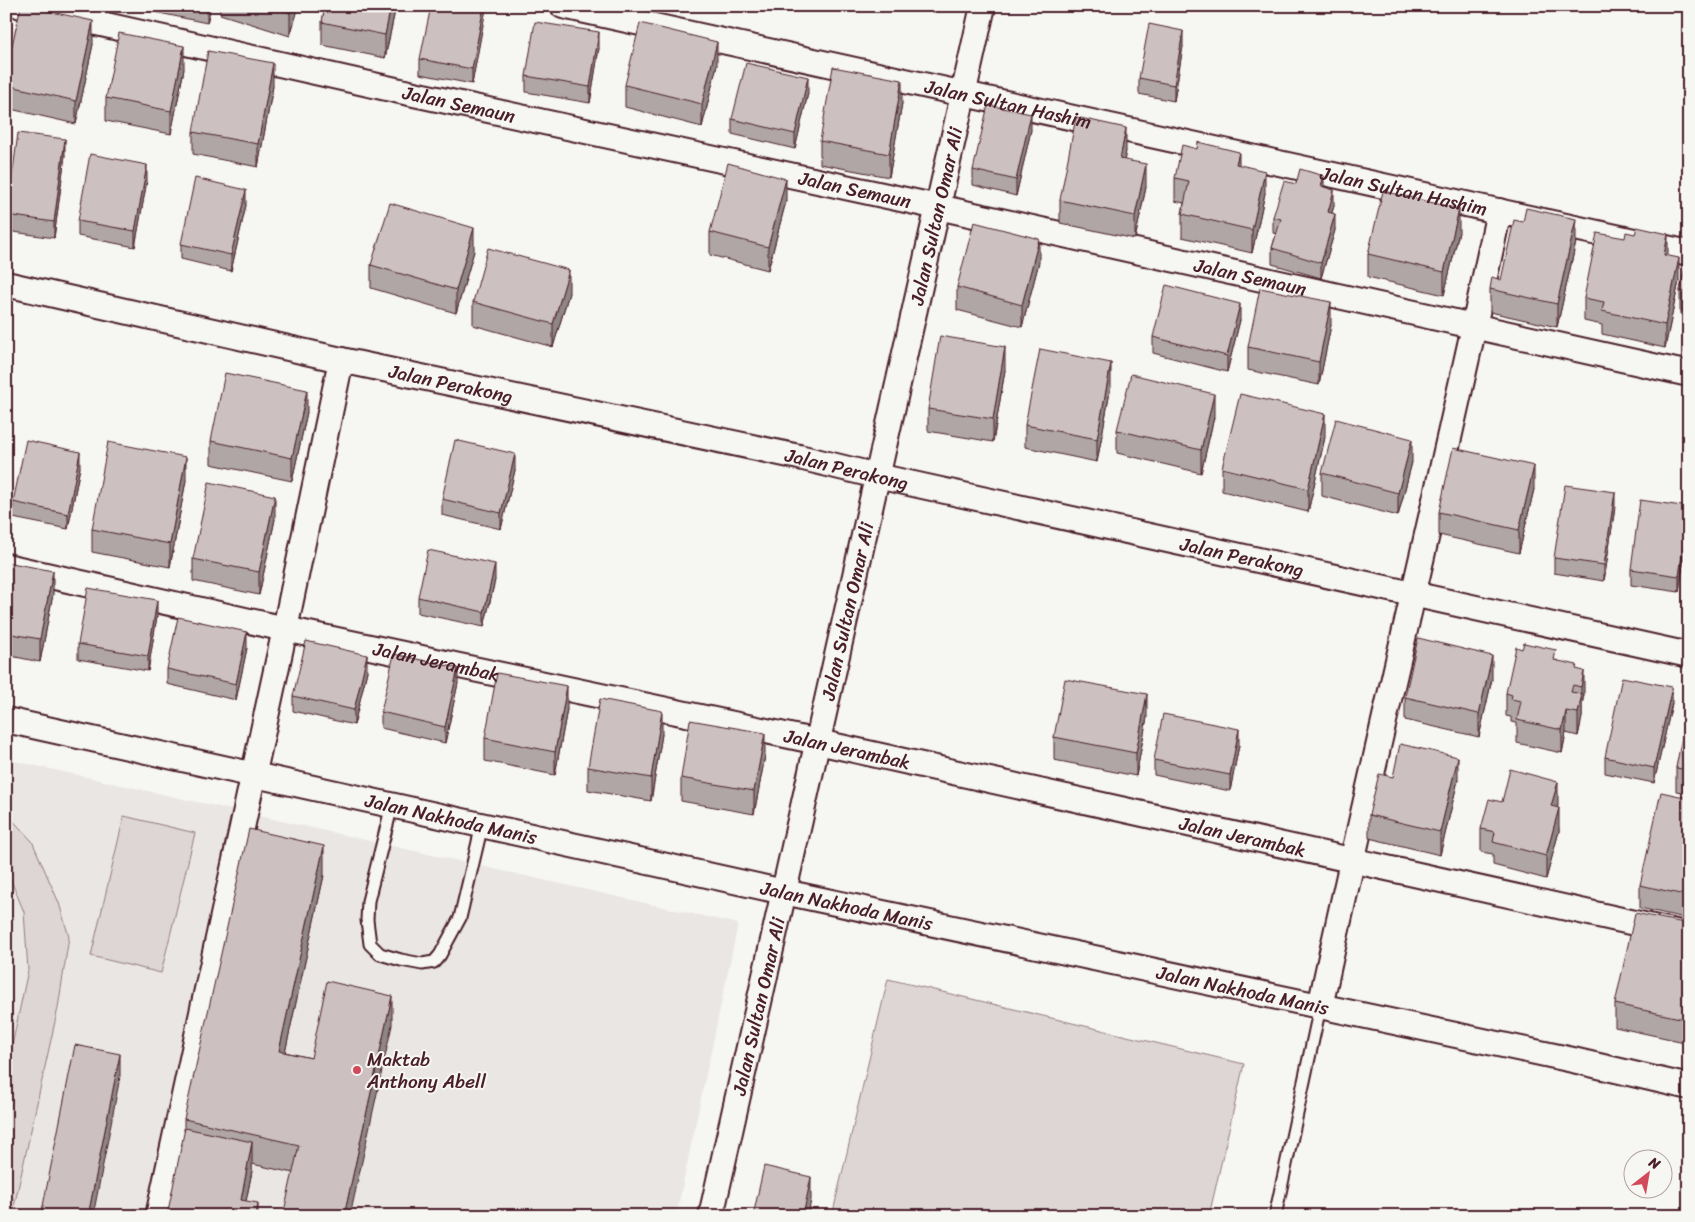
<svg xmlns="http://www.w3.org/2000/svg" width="1695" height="1222" viewBox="0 0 1695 1222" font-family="Sriracha,sans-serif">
  <rect width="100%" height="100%" fill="#f6f6f2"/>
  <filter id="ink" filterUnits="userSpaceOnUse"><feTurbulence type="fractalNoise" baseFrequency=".02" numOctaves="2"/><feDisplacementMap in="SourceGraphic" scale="10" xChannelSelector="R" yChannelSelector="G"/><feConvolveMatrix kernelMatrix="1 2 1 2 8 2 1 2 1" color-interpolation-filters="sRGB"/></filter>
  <g filter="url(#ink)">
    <!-- built -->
    <path fill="#e9e6e3" d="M6,759L738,924L676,1216H6Z"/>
    <!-- grass -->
    <g fill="#ddd6d5" stroke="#947a80">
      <path d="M6,813L32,841L59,903L69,937L58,1008L12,1216H6V1074L28,970L24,912L6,868Z"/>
      <path d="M124,816L195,833L161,973L91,956Z"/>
      <path d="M888,979L1244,1064L1209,1216H832Z"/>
    </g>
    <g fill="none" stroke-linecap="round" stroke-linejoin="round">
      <!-- lane casing -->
      <g stroke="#4a1f2b" stroke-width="15">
        <g id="lane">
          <path d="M392,805L368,901L367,920L370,944L380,954L401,960L422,964L434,962L440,955L460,918L482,825"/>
          <path d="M1275,1216L1320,1007"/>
        </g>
      </g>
      <!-- street casing -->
      <g stroke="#4a1f2b" stroke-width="28">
        <g id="street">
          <path id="s1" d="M21,6L400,91L938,207L1689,374"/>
          <path id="s2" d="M563,6L1689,253"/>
          <path id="s3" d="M6,284L341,360L799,457L877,476L1689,655"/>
          <path id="s4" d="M6,566L285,629L818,742L1689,935"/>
          <path id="s5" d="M6,720L784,892L1573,1060L1689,1087"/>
          <path d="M1320,1007C1377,741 1443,477 1499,211"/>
          <path d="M158,1216L285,629L341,360"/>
          <path id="s6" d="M711,1216L983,6"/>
        </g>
      </g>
      <!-- lane -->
      <use href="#lane" stroke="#f6f6f2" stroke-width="11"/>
      <!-- street -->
      <use href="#street" stroke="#f6f6f2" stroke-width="24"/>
    </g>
    <!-- wall -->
    <g fill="#afa6a5" stroke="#4a1f2b">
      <path d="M126,6H211L207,23Z"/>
      <path d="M220,6H299L290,36L220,14Z"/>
      <path d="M325,6H396L385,58L322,45V22Z"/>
      <path d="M486,6L472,84L420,74V59Z"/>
      <path d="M93,44L76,124L6,108V72Z"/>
      <path d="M1183,46L1174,101L1139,94V78Z"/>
      <path d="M599,48L590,103L526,92V76Z"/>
      <path d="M717,65L702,127L625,107V85Z"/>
      <path d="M184,69L171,134L106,121V98Z"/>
      <path d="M273,86L258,167L193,154V132Z"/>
      <path d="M808,93L795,149L732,134V119Z"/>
      <path d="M902,103L889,177L820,164V141Z"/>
      <path d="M1031,130L1016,196L973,185V170Z"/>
      <path d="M1126,151L1124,160L1146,187L1135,239L1060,223V200Z"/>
      <path d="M65,155L54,238L7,231V215Z"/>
      <path d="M1239,165L1265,193L1252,253L1182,237V214L1184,203L1175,201V178Z"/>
      <path d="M147,180L135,247L78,236V221Z"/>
      <path d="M1296,184L1324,187L1334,205L1332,213L1335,230L1321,278L1272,264V248L1276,234L1273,233V217Z"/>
      <path d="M786,201L768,270L710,255V232Z"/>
      <path d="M246,205L231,271L181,259V244Z"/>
      <path d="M1459,232L1444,295L1368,277V254Z"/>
      <path d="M1576,242L1557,327L1490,312V289Z"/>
      <path d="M1689,249V354L1684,353V330L1687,316L1680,314V291Z"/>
      <path d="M474,251L456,313L371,288V265Z"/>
      <path d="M1668,256L1679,281L1665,348L1602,334V325L1584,321V298Z"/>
      <path d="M1039,262L1022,327L957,310V287Z"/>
      <path d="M569,293L553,347L473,325V302Z"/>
      <path d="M1240,320L1227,372L1153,353V337Z"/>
      <path d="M1331,325L1319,385L1248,370V347Z"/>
      <path d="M1005,370L993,442L928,431V409Z"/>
      <path d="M1111,386L1097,462L1025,447V425Z"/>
      <path d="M307,412L292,481L211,464V441Z"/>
      <path d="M1214,417L1201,473L1117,453V430Z"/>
      <path d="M1325,437L1308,512L1222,491V468Z"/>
      <path d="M1412,462L1398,516L1322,496V473Z"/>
      <path d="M80,467L68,529L13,518V502Z"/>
      <path d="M515,470L501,529L442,515V499Z"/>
      <path d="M186,480L170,567L92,552V529Z"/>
      <path d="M1534,489L1519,553L1439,535V512Z"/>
      <path d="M1615,507L1604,581L1554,573V558Z"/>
      <path d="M275,519L259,595L193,581V559Z"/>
      <path d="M1689,522L1679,592L1631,585V569Z"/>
      <path d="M6,562L53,594L40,662L6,655Z"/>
      <path d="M495,580L484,627L418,613V597Z"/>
      <path d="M157,616L148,671L78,659V644Z"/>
      <path d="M247,648L236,700L167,684V669Z"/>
      <path d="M1556,660L1577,670L1584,694L1582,705V717L1578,736L1566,733L1562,753L1517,743V723L1511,722V717L1506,716V693Z"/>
      <path d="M367,671L354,725L293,711V696Z"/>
      <path d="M1492,679L1479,737L1405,720V697Z"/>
      <path d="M458,683L445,743L381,728V712Z"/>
      <path d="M1672,703L1654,783L1605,773V757Z"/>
      <path d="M567,709L555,775L485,761V738Z"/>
      <path d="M1689,710V793L1676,791V768Z"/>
      <path d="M1147,717L1136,776L1054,760V737Z"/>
      <path d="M662,734L651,801L588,790V767Z"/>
      <path d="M1239,745L1230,791L1154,775V760Z"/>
      <path d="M765,756L754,814L681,801V778Z"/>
      <path d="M1393,777L1458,780L1440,855L1369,838V815Z"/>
      <path d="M1689,798V919L1640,908V885Z"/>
      <path d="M1502,802L1558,805L1557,808L1559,831L1546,879L1493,865V854L1481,852V829Z"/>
      <path d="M324,875L285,1052L311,1058L392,1025L293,1173L252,1164V1171L246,1201L258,1216L184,1131V1119Z"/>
      <path d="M1689,924V1043L1615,1027V1004Z"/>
    </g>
    <!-- shaded-wall -->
    <g fill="#8f8786" stroke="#4a1f2b">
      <path d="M207,6H211L207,23Z"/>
      <path d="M292,6H299L290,36V13Z"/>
      <path d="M391,6H396L385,58V35Z"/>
      <path d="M484,6H486V9L472,84V69Z"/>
      <path d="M93,21V44L76,124V101Z"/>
      <path d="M1183,31V46L1174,101V85Z"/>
      <path d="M599,32V48L590,103V87Z"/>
      <path d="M717,42V65L702,127V104Z"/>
      <path d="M184,46V69L171,134V111Z"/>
      <path d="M273,63V86L258,167V144Z"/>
      <path d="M808,77V93L795,149V134Z"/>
      <path d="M902,80V103L889,177V154Z"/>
      <path d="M1031,114V130L1016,196V180Z"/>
      <path d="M1126,128V151L1120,182V159Z"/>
      <path d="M65,139V155L54,238V222Z"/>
      <path d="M1239,152V175L1236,164Z"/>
      <path d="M1146,164V187L1135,239V216Z"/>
      <path d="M147,165V180L135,247V231Z"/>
      <path d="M1265,171V193L1252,253V230Z"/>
      <path d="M1324,176V191L1321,186Z"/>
      <path d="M786,179V201L768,270V247Z"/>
      <path d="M246,190V205L231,271V255Z"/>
      <path d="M1334,190V205L1328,228V212Z"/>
      <path d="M1459,209V232L1444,295V272Z"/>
      <path d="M1335,214V230L1321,278V263Z"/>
      <path d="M1576,219V242L1557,327V304Z"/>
      <path d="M474,228V251L456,313V290Z"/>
      <path d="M1668,234V256L1664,255Z"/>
      <path d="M1039,239V262L1022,327V305Z"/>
      <path d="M1679,258V281L1665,348V325Z"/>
      <path d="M569,270V293L553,347V324Z"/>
      <path d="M1331,302V325L1319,385V362Z"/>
      <path d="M1240,304V320L1227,372V356Z"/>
      <path d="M1005,347V370L993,442V419Z"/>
      <path d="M1111,363V386L1097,462V439Z"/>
      <path d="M307,390V412L292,481V458Z"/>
      <path d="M1214,394V417L1201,473V450Z"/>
      <path d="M1325,414V437L1308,512V489Z"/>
      <path d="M1412,439V462L1398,516V493Z"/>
      <path d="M80,452V467L68,529V514Z"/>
      <path d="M515,454V470L501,529V513Z"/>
      <path d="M186,457V480L170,567V544Z"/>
      <path d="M1534,466V489L1519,553V530Z"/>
      <path d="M1615,492V507L1604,581V565Z"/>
      <path d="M275,496V519L259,595V572Z"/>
      <path d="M1689,507V522L1679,592V576Z"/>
      <path d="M495,564V580L484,627V612Z"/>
      <path d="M53,571V594L40,662V639Z"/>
      <path d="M157,600V616L148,671V656Z"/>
      <path d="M247,632V648L236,700V684Z"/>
      <path d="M367,655V671L354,725V710Z"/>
      <path d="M1492,656V679L1479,737V714Z"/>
      <path d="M458,668V683L445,743V727Z"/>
      <path d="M1584,671V694L1582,705V717L1578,736V713L1581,700V687Z"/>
      <path d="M567,686V709L555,775V752Z"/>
      <path d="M1672,687V703L1654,783V768Z"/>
      <path d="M1147,694V717L1136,776V753Z"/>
      <path d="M662,711V734L651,801V778Z"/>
      <path d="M1566,711V733L1562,753V730Z"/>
      <path d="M1239,729V745L1230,791V775Z"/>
      <path d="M765,733V756L754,814V791Z"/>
      <path d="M1458,757V780L1440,855V832Z"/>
      <path d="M1558,782V805L1551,829V806Z"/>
      <path d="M1559,808V831L1546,879V856Z"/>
      <path d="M324,846V875L279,1080V1051Z"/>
      <path d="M392,996V1025L350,1216H344Z"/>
      <path d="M120,1054V1077L93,1216H88Z"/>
      <path d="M252,1142V1171L243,1216L241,1200Z"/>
      <path d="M811,1177V1200L808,1216H803Z"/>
      <path d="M258,1203V1216H256Z"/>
    </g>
    <!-- building -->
    <g fill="#ccc1c0" stroke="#4a1f2b">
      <path d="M21,6H25L93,21L76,101L6,85V72Z"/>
      <path d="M269,6H292L290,13Z"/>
      <path d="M325,6H391L385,35L322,22Z"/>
      <path d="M431,6H484L472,69L420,59Z"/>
      <path d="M535,22L599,32L590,87L526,76Z"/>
      <path d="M640,23L717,42L702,104L625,85Z"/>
      <path d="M1149,24L1183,31L1174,85L1139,78Z"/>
      <path d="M119,33L184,46L171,111L106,98Z"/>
      <path d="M208,51L273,63L258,144L193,132Z"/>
      <path d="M746,63L808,77L795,134L732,119Z"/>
      <path d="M833,67L902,80L889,154L820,141Z"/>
      <path d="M988,105L1031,114L1016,180L973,170Z"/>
      <path d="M1076,117L1126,128L1120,159L1146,164L1135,216L1060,200Z"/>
      <path d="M18,133L65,139L54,222L7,215Z"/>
      <path d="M1198,142L1239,152L1236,164L1265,171L1252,230L1182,214L1189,181L1175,178L1182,145L1197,149Z"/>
      <path d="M90,154L147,165L135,231L78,221Z"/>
      <path d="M728,163L786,179L768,247L710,232Z"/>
      <path d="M1300,169L1324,176L1321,186L1334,190L1328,212L1335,214L1321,263L1272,248L1281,219L1273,217L1284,181L1296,184Z"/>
      <path d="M195,178L246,190L231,255L181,244Z"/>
      <path d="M1383,191L1459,209L1444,272L1368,254Z"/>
      <path d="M390,203L474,228L456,290L371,265Z"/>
      <path d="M1526,208L1576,219L1557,304L1490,289L1492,277L1501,280L1514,220L1523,222Z"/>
      <path d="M974,222L1039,239L1022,305L957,287Z"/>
      <path d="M1637,227L1668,234L1664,255L1679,258L1665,325L1602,311L1604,302L1584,298L1597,233L1625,238L1626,232L1635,234Z"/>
      <path d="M488,248L569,270L553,324L473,302Z"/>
      <path d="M1689,249V293L1680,291Z"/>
      <path d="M1166,285L1240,304L1227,356L1153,337Z"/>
      <path d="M1260,288L1331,302L1319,362L1248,347Z"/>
      <path d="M1689,306V331L1684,330Z"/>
      <path d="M940,336L1005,347L993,419L928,409Z"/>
      <path d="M1040,349L1111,363L1097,439L1025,425Z"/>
      <path d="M225,373L307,390L292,458L211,441Z"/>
      <path d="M1131,374L1214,394L1201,450L1117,430Z"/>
      <path d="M1240,394L1325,414L1308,489L1222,468Z"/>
      <path d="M1336,419L1412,439L1398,493L1322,473Z"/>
      <path d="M26,440L80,452L68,514L13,502Z"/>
      <path d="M455,440L515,454L501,513L442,499Z"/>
      <path d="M108,442L186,457L170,544L92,529Z"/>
      <path d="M1453,448L1534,466L1519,530L1439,512Z"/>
      <path d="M209,482L275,496L259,572L193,559Z"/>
      <path d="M1565,485L1615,492L1604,565L1554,558Z"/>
      <path d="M1640,500L1689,507L1679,576L1631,569Z"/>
      <path d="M428,550L495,564L484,612L418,597Z"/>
      <path d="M6,562L53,571L40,639L6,633Z"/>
      <path d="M88,588L157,600L148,656L78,644Z"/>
      <path d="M178,617L247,632L236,684L167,669Z"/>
      <path d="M1418,638L1492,656L1479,714L1405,697Z"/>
      <path d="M306,641L367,655L354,710L293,696Z"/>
      <path d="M1524,643L1556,650L1554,660L1577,665L1576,669L1584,671L1581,687L1573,685L1571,692L1582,694L1578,713L1566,711L1562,730L1517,720L1521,701L1511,699L1512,695L1506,693L1516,647L1522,649Z"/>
      <path d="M394,654L458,668L445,727L381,712Z"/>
      <path d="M497,673L567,686L555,752L485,738Z"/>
      <path d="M1622,677L1672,687L1654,768L1605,757Z"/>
      <path d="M1065,679L1147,694L1136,753L1054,737Z"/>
      <path d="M600,699L662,711L651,778L588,767Z"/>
      <path d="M1687,710H1689V770L1676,768Z"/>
      <path d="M1163,714L1239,729L1230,775L1154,760Z"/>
      <path d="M690,720L765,733L754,791L681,778Z"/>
      <path d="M1400,744L1458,757L1440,832L1369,815L1379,774L1393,777Z"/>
      <path d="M1510,769L1558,782L1551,806L1559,808L1546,856L1493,842L1495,832L1481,829L1489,799L1502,802Z"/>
      <path d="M1661,792L1689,798V896L1640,885Z"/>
      <path d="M249,829L324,846L279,1051L311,1058L327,981L392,996L344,1216H283L299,1145L184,1119Z"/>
      <path d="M1635,913L1689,924V1020L1615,1004Z"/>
      <path d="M75,1045L120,1054L88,1216H41Z"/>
      <path d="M185,1128L252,1142L241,1200L258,1203L256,1216H167Z"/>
      <path d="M764,1166L811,1177L803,1216H753Z"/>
    </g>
  </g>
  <!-- markers -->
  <circle fill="#d1495b" stroke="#f6f6f2" stroke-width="2" cx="357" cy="1070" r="5"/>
  <g text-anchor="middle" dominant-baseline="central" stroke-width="4" stroke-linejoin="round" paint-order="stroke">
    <!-- street labels -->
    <g font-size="19" fill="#4a1f2b" stroke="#f6f6f2">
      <text stroke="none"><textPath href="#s1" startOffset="449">Jalan Semaun</textPath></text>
      <text stroke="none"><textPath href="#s2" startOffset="456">Jalan Sultan Hashim</textPath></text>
      <text stroke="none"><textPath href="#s1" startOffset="854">Jalan Semaun</textPath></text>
      <text stroke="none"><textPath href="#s2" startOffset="861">Jalan Sultan Hashim</textPath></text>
      <text stroke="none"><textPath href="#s6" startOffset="1025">Jalan Sultan Omar Ali</textPath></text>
      <text stroke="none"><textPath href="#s1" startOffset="1259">Jalan Semaun</textPath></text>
      <text stroke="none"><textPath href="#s3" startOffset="456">Jalan Perakong</textPath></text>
      <text stroke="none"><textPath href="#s3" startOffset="861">Jalan Perakong</textPath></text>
      <text stroke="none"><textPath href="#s3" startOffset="1266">Jalan Perakong</textPath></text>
      <text stroke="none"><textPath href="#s6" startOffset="620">Jalan Sultan Omar Ali</textPath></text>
      <text stroke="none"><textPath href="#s4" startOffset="441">Jalan Jerambak</textPath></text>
      <text stroke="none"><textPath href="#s4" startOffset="861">Jalan Jerambak</textPath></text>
      <text stroke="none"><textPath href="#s5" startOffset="456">Jalan Nakhoda Manis</textPath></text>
      <text stroke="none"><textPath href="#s4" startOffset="1266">Jalan Jerambak</textPath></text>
      <text stroke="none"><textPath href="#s5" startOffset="861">Jalan Nakhoda Manis</textPath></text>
      <text stroke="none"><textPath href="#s5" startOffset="1266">Jalan Nakhoda Manis</textPath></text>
      <text stroke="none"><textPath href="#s6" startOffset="215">Jalan Sultan Omar Ali</textPath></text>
    </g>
    <!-- poi labels -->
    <g font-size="19" fill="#4a1f2b" stroke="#f6f6f2" text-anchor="start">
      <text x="367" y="1059">Maktab<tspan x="367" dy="22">Anthony Abell</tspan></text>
    </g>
  </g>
  <!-- margin -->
  <rect width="1695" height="1222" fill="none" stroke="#f6f6f2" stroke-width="25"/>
  <rect x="12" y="12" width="1670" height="1197" fill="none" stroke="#4a1f2b" stroke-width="2" filter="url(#ink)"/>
  <!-- north arrow -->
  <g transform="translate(1648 1174) rotate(31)"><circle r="24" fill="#f6f6f2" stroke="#b1a0a2"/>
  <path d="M0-4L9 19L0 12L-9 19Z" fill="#d1495b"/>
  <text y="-8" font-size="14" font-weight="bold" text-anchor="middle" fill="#4a1f2b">N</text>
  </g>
</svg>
